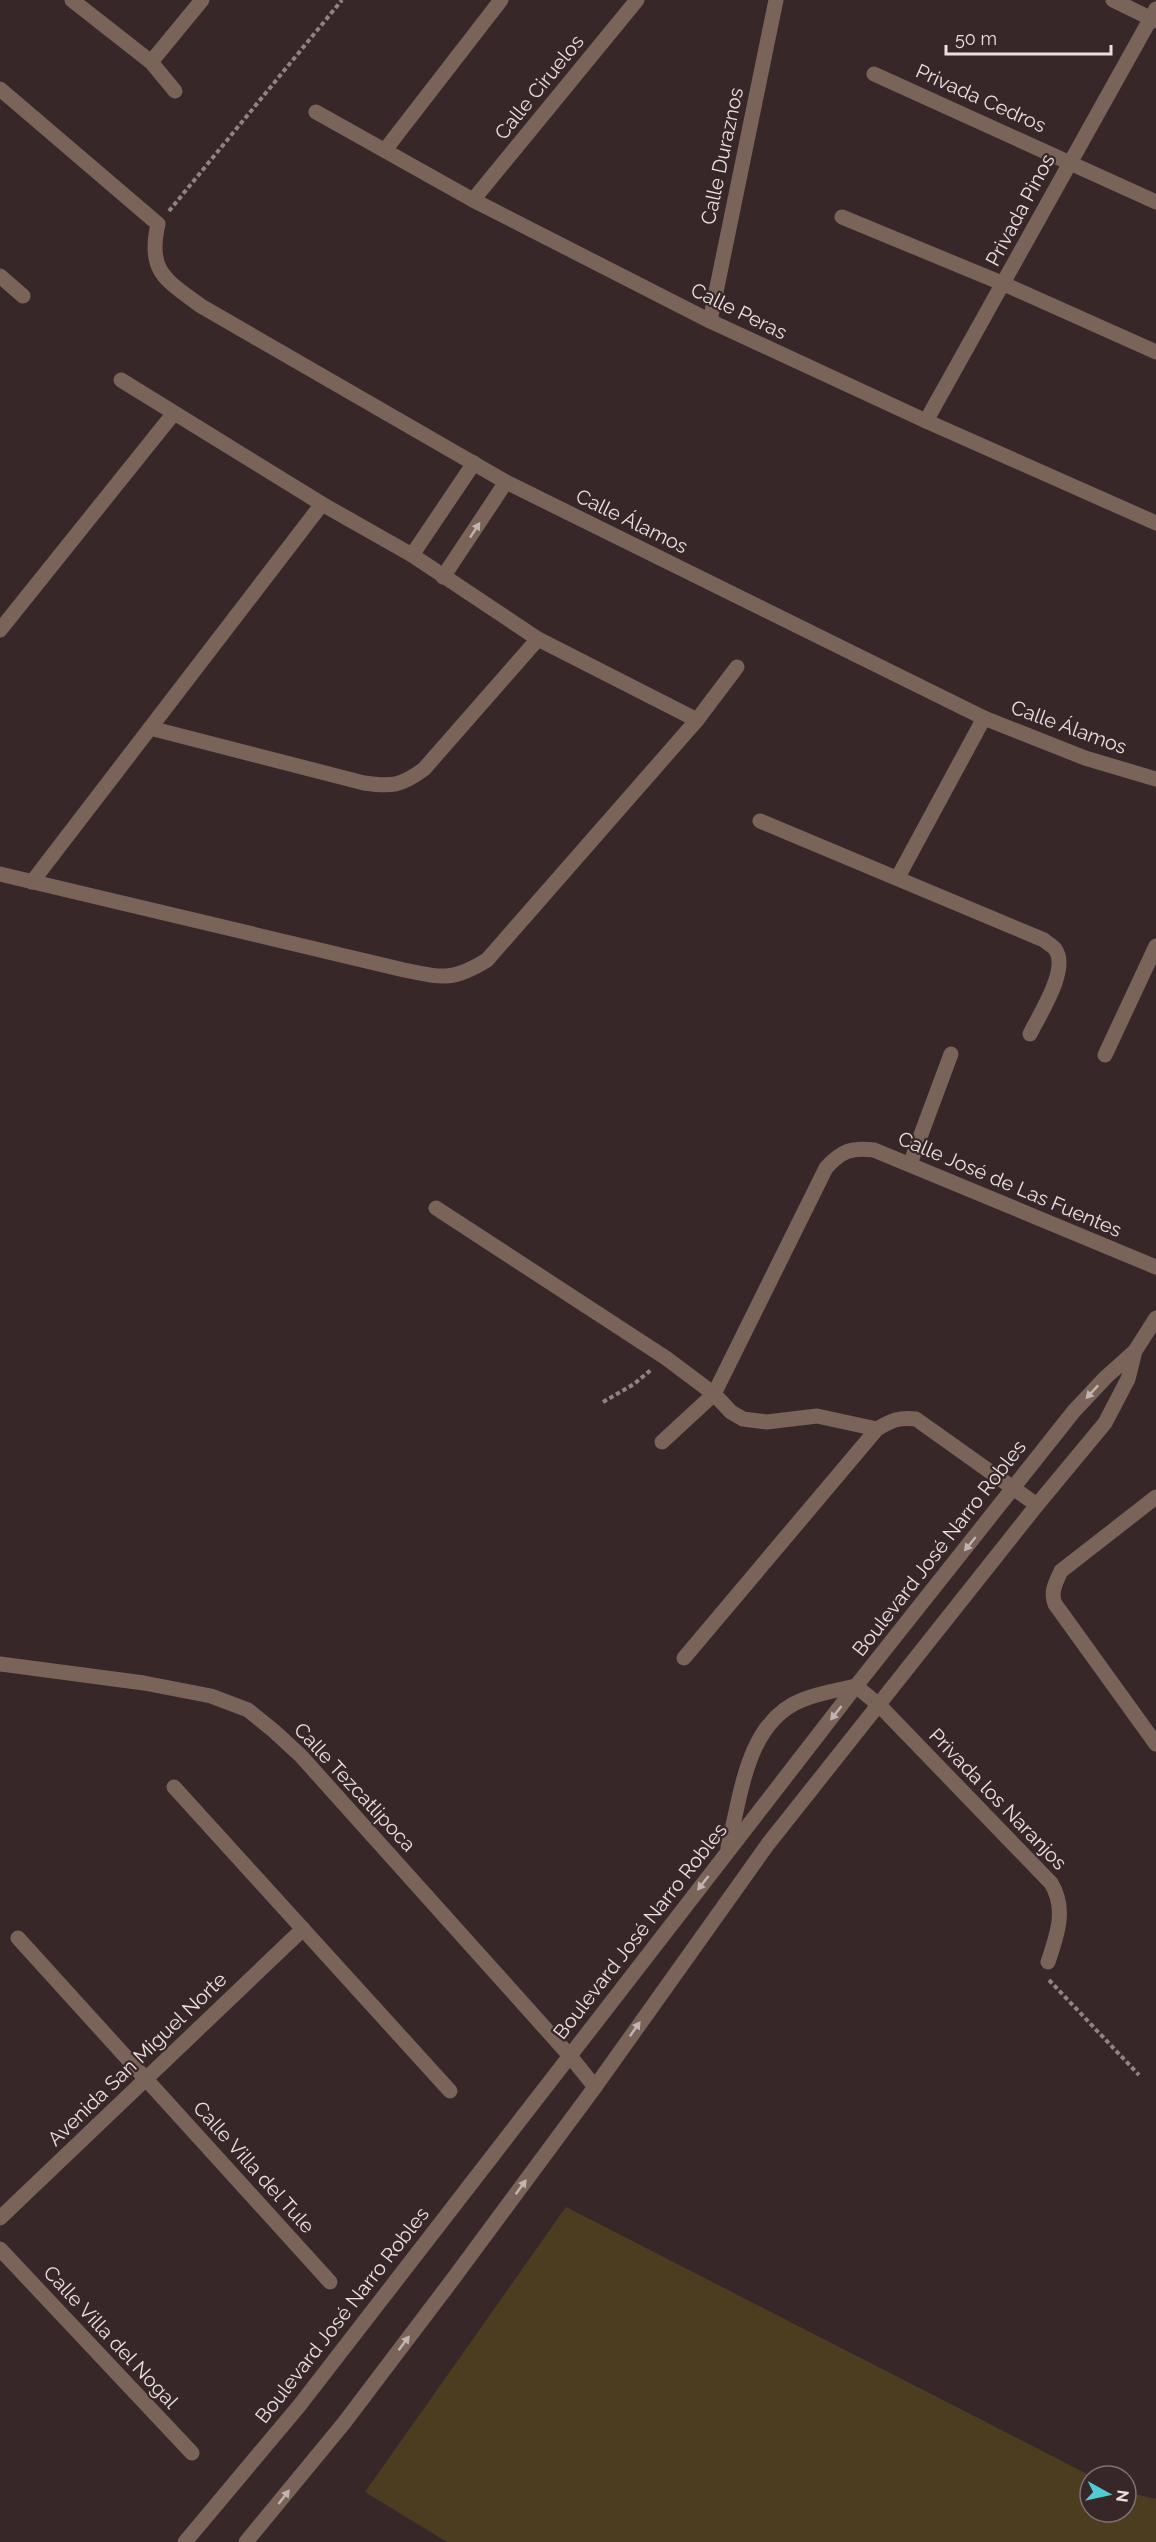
<svg xmlns="http://www.w3.org/2000/svg" width="1156" height="2542" viewBox="0 0 1156 2542" font-family="Raleway,sans-serif">
  <rect width="100%" height="100%" fill="#382729"/>
  <!-- green -->
  <path fill="#4d3d20" d="M566,2207L1091,2476L1090,2512H1126V2492L1156,2499V2542H447L365,2492Z"/>
  <g fill="none" stroke-linecap="round" stroke-linejoin="round">
    <!-- path -->
    <g stroke="#918283" stroke-width="4" stroke-dasharray="4.5 3" stroke-linecap="butt">
      <path d="M169,211L342,0"/>
      <path d="M603,1402L634,1384L652,1369"/>
      <path d="M1049,1980L1139,2075"/>
    </g>
    <!-- minor -->
    <g stroke="#7a6359" stroke-width="15">
      <path d="M72,0L151,62L175,91"/>
      <path d="M1113,0L1156,21"/>
      <path d="M151,62L202,0"/>
      <path d="M874,74L1156,202"/>
      <path d="M0,89L158,224C147,272 166,280 201,306L506,482L984,718L1085,758L1156,779"/>
      <path d="M316,112L473,200L710,321L926,421L1156,523"/>
      <path d="M385,150L501,0"/>
      <path d="M473,200L637,0"/>
      <path d="M842,217L1004,284L1156,352"/>
      <path d="M0,276L23,296"/>
      <path d="M710,321L776,0"/>
      <path d="M121,380L322,504L412,555L538,639L697,720"/>
      <path d="M926,421L1156,9"/>
      <path d="M412,555L474,463"/>
      <path d="M443,577L506,482"/>
      <path d="M0,630L174,413"/>
      <path d="M150,728L364,783C392,787 401,786 424,769L538,639"/>
      <path d="M760,821L1044,940C1047,943 1053,946 1055,949C1070,969 1039,1015 1030,1034"/>
      <path d="M0,874L404,970C443,978 453,981 487,960L697,720L737,667"/>
      <path d="M898,877L984,718"/>
      <path d="M32,882L322,504"/>
      <path d="M1105,1055L1156,946"/>
      <path d="M910,1164L951,1054"/>
      <path d="M436,1208L666,1358L714,1394L731,1412L743,1419L767,1422L817,1416L877,1429"/>
      <path d="M662,1442L714,1394L826,1168C841,1151 852,1147 874,1150L1156,1267"/>
      <path d="M1156,1497L1061,1571C1056,1582 1050,1592 1055,1604L1156,1744"/>
      <path d="M684,1658L877,1429C892,1420 899,1417 916,1419L1037,1505"/>
      <path d="M0,1664L144,1683L211,1696L248,1710L274,1731L301,1756L570,2056L595,2087"/>
      <path d="M174,1787L450,2091"/>
      <path d="M728,1847C741,1797 746,1722 802,1700C819,1693 839,1690 856,1686L880,1706L1051,1883C1067,1909 1057,1935 1048,1962"/>
      <path d="M18,1938L330,2282"/>
      <path d="M0,2218L303,1929"/>
      <path d="M0,2249L192,2453"/>
      <path d="M185,2542L299,2406L856,1686L1074,1411L1106,1377L1135,1351L1156,1318"/>
      <path d="M246,2542L344,2423L453,2279L595,2087L768,1844L1037,1505L1105,1423L1128,1379L1135,1351"/>
    </g>
  </g>
  <!-- one-way arrows -->
  <defs><path id="oneway-solid" d="M-6-.8H1V-3.2L6.5 0L1 3.2V.8H-6Z" transform="scale(1.5)"/></defs>
  <g fill="#c3b4b1">
    <use href="#oneway-solid" transform="translate(475 530) rotate(-57)"/>
    <use href="#oneway-solid" transform="translate(1092 1392) rotate(133)"/>
    <use href="#oneway-solid" transform="translate(970 1544) rotate(129)"/>
    <use href="#oneway-solid" transform="translate(836 1713) rotate(128)"/>
    <use href="#oneway-solid" transform="translate(703 1883) rotate(128)"/>
    <use href="#oneway-solid" transform="translate(635 2029) rotate(-55)"/>
    <use href="#oneway-solid" transform="translate(521 2187) rotate(-54)"/>
    <use href="#oneway-solid" transform="translate(404 2343) rotate(-53)"/>
    <use href="#oneway-solid" transform="translate(284 2497) rotate(-52)"/>
  </g>
  <g text-anchor="middle" dominant-baseline="central" stroke-width="4.5" stroke-linejoin="round" paint-order="stroke">
    <!-- street labels -->
    <g font-size="20" fill="#ebdfe0" stroke="#382729">
      <text transform="translate(539 87) rotate(-51)">Calle Ciruelos</text>
      <text transform="translate(981 98) rotate(24)">Privada Cedros</text>
      <text transform="translate(722 156) rotate(-78)">Calle Duraznos</text>
      <text transform="translate(1020 210) rotate(-62)">Privada Pinos</text>
      <text transform="translate(739 311) rotate(26)">Calle Peras</text>
      <text transform="translate(632 521) rotate(26)">Calle Álamos</text>
      <text transform="translate(1069 727) rotate(20)">Calle Álamos</text>
      <text transform="translate(1010 1184) rotate(23)">Calle José de Las Fuentes</text>
      <text transform="translate(939 1548) rotate(-52)">Boulevard José Narro Robles</text>
      <text transform="translate(355 1787) rotate(47)">Calle Tezcatlipoca</text>
      <text transform="translate(998 1799) rotate(46)">Privada los Naranjos</text>
      <text transform="translate(640 1931) rotate(-52)">Boulevard José Narro Robles</text>
      <text transform="translate(137 2059) rotate(-44)">Avenida San Miguel Norte</text>
      <text transform="translate(254 2167) rotate(48)">Calle Villa del Tule</text>
      <text transform="translate(342 2315) rotate(-52)">Boulevard José Narro Robles</text>
      <text transform="translate(111 2337) rotate(47)">Calle Villa del Nogal</text>
    </g>
  </g>
  <!-- north arrow -->
  <g transform="translate(1108 2494) rotate(98)"><circle r="28" fill="#382729" stroke="#807172" stroke-width="1.5"/>
  <path d="M0-4.5L10 22L0 15L-10 22Z" fill="#51ccd4"/>
  <text y="-9" font-size="16" font-weight="bold" text-anchor="middle" fill="#ebdfe0">N</text>
  </g>
  <!-- scale -->
  <path d="M946 45v9h165v-9" fill="none" stroke="#ebdfe0" stroke-width="3"/>
  <text x="955" y="45" font-size="18" fill="#ebdfe0" stroke="#382729" stroke-width="4.5" paint-order="stroke">50 m</text>
</svg>
